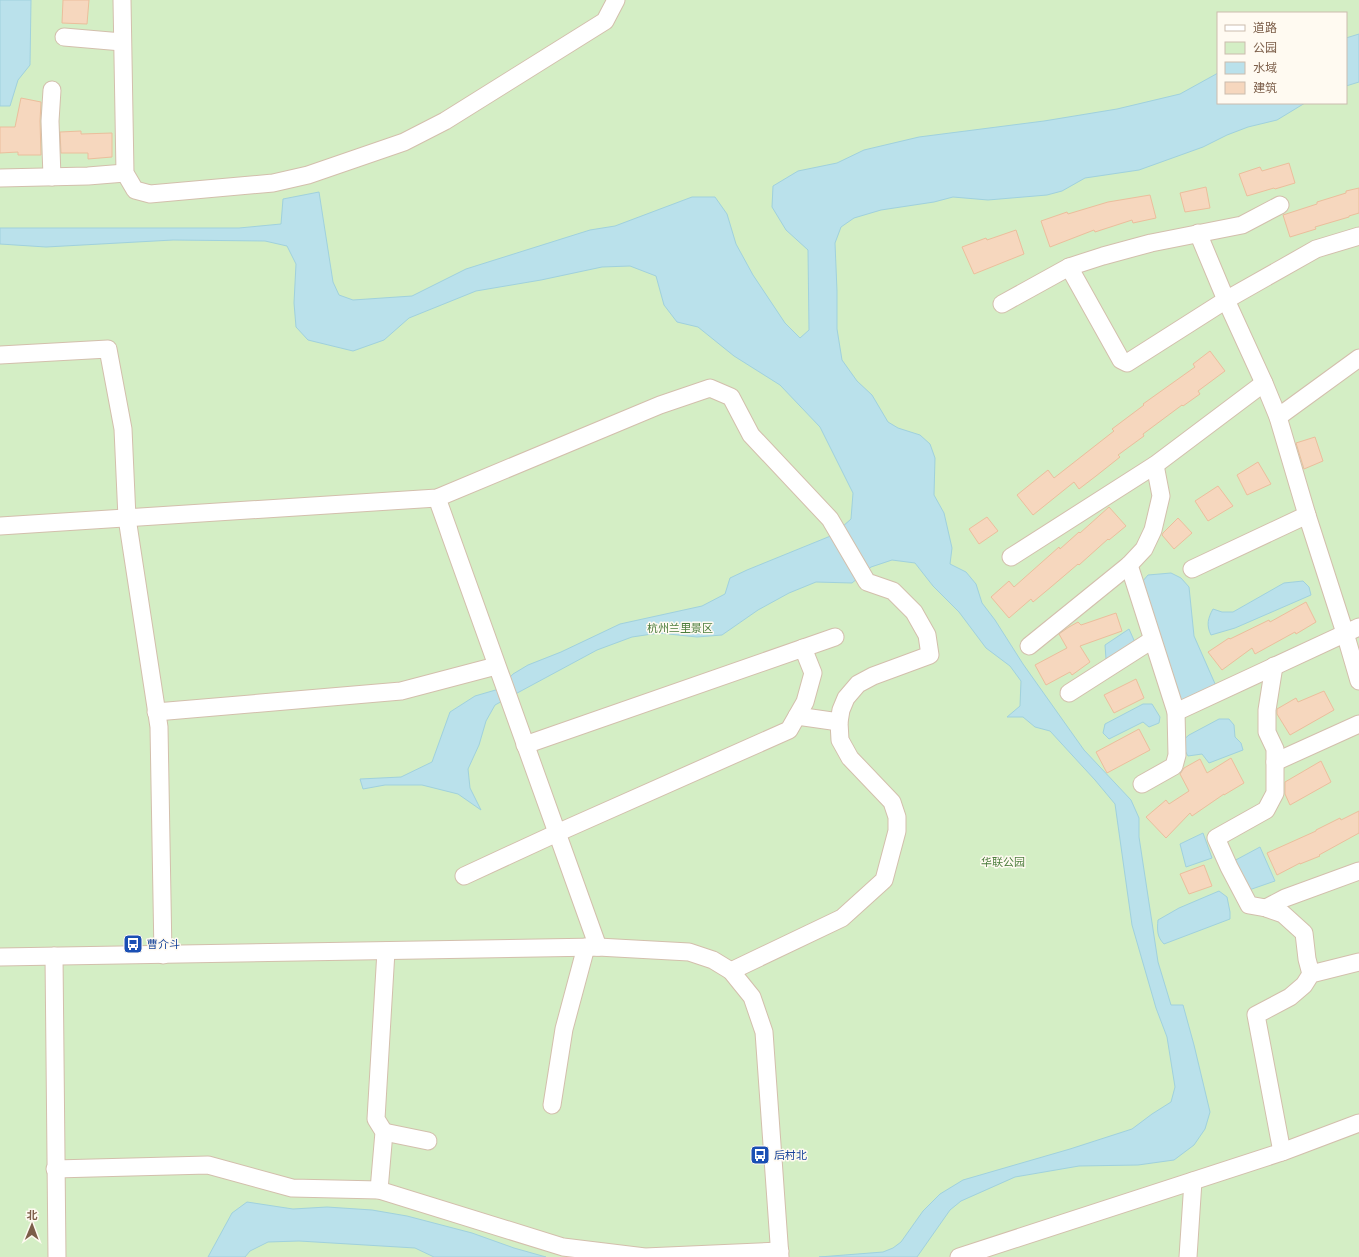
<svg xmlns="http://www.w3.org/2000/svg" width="1359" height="1257" viewBox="0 0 1359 1257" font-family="'DejaVu Sans','Noto Sans SC',sans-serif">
  <rect width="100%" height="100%" fill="#fef7e9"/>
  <!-- green -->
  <path fill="#d4eec5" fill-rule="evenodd" d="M0,0H1359V1257H0ZM1218,13H1346V103H1218Z"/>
  <!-- water -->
  <g fill="#bae1eb" stroke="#a0d1dd">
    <path d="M0,0H31L30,65L18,80L10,106H0Z"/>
    <path d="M1359,34V82L1346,86V38Z"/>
    <path d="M1218,73V103H1305L1277,120L1248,127L1227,135L1203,147L1139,170L1085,178L1062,191L1047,195L988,200L953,197L934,202L881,210L854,218L841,227L835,243L837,291V329L842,360L857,381L872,395L888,422L898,428L920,435L930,444L935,458L934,495L944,513L952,548L950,564L966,572L976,584L982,603L995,620L1023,664L1084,750L1131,800L1139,818V837L1158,962L1171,1005H1183L1194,1045L1210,1112L1205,1129L1194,1145L1174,1160L1138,1165L1079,1166L1015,1177L961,1201L950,1210L917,1257H819L883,1252L893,1248L901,1242L923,1211L940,1194L963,1180L1070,1149L1132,1129L1152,1114L1171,1102L1175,1087L1167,1037L1156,1008L1132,925L1115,804L1095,780L1050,731L1035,727L1023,717H1007L1020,706L1021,681L1010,666L986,648L959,612L933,586L915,563L892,560L871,567L852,583L816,582L789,593L758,610L722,635L697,637L659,633L632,637L597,650L495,705L486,721L479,745L468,769L470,788L481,810L458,794L422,785H385L363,789L360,779L401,777L432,762L450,712L475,696L499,689L513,674L528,665L561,652L620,624L702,606L725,594L730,578L747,570L833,535L851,519L853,493L820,427L780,385L734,356L698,327L677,322L664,305L656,276L630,266L602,267L541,280L476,291L409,318L384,340L353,351L308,340L296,327L294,303L296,264L287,246L265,241L173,240L46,247L0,244V228H239L281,224L283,199L319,192L333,282L339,295L353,300L412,296L466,269L590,230L615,226L692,197H715L727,214L736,244L753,275L785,323L800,338L809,330L808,250L786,230L772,207L773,186L798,171L837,163L864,150L919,137L1044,121L1117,109L1180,94Z"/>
    <path d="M1171,573L1181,578L1189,587L1194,636L1216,686L1176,708L1142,582L1148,575Z"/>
    <path d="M1303,581L1309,587L1311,595L1235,628L1211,635C1206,625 1208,618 1213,609L1222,612H1233L1284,583Z"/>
    <path d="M1129,629L1137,647L1106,659L1105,645Z"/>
    <path d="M1143,704H1152L1160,717L1159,723L1149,727L1143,722L1109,739L1103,733L1105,724Z"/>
    <path d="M1219,719H1229L1234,725L1235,737L1241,743L1243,750L1209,763L1202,754L1188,756L1184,749L1182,741L1189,735Z"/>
    <path d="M1203,833L1212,858L1186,867L1180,844Z"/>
    <path d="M1260,847L1275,881L1249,890L1232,862Z"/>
    <path d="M1219,891L1227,897L1230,912V919L1164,944C1157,937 1157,930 1158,920L1179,908Z"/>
    <path d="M247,1202L293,1209L327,1207L372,1210L407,1216L472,1233L514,1248L546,1257H434L415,1248L299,1241L268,1242L250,1251L245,1257H208L232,1213Z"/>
  </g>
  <!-- building -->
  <g fill="#f6d7be" stroke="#ebbe9c">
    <path d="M63,0H89L87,24L62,23Z"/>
    <path d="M21,98L41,102L40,121L41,155H18V152L0,153V127H15Z"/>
    <path d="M81,131V134L112,133V157L88,159V153H61L60,132Z"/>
    <path d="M1289,163L1295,183L1275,189L1274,188L1247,196L1239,174L1260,167L1262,171Z"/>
    <path d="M1206,187L1210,208L1185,212L1180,193Z"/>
    <path d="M1359,188V213L1349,216V217L1315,227L1316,229L1290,237L1283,215L1317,204V202L1346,193V191Z"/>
    <path d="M1150,195L1156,218L1133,223L1132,220L1095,232L1094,230L1050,247L1041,221L1067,212L1068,214L1108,202Z"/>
    <path d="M1016,230L1024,254L974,274L962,247L986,238L987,240Z"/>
    <path d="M1210,351L1225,371L1198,391L1200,394L1183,406L1182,405L1143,434L1144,436L1118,455L1120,457L1096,476L1079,489L1074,482L1033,515L1017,495L1048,470L1054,478L1114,431L1112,429L1144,405L1143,404L1195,367L1193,364Z"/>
    <path d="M1315,437L1323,461L1304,469L1296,443Z"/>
    <path d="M1258,462L1271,484L1247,495L1237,475Z"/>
    <path d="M1218,486L1233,506L1208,521L1195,501Z"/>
    <path d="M1109,507L1126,526L1109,540L1108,539L1079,565L1078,564L1051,587L1033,602L1031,599L1009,618L991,597L1009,581L1014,587L1059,547L1060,549L1079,532L1080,533Z"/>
    <path d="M987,517L998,531L979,544L969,529Z"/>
    <path d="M1178,518L1192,533L1174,549L1162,535L1163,533Z"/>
    <path d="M1306,602L1316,622L1296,634L1295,632L1255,654L1252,648L1222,670L1208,652L1229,638L1230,639L1269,620L1270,622Z"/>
    <path d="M1116,613L1122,631L1080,646L1090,662L1072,675L1070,672L1046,685L1035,665L1067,648L1059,634L1069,627L1078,622L1081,625Z"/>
    <path d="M1136,679L1144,698L1114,713L1104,695Z"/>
    <path d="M1324,691L1334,710L1290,735L1277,714V709L1296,698L1298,702Z"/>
    <path d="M1139,729L1150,750L1107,773L1096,752Z"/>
    <path d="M1231,758L1244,783L1224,795V794L1192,816L1190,813L1166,838L1146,817L1166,800L1169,804L1189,791L1180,774L1184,768L1200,759L1207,773Z"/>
    <path d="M1321,761L1331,782L1290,805L1285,794V782Z"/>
    <path d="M1359,811V833L1319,855L1320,856L1300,864V863L1277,875L1267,853L1316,831V830L1340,818L1341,820Z"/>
    <path d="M1204,865L1212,886L1189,894L1180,874Z"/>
  </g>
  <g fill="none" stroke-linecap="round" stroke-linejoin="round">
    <!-- minor casing -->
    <g stroke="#d3bfac" stroke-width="19">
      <g id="minor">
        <path d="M122,0L125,173L135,190L150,194L273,183L308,175L404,142L445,121L605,21L616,0"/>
        <path d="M64,37L122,42"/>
        <path d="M52,90L50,121L52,177"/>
        <path d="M0,178L88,176L125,173"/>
        <path d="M1198,233L1226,300L1264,383L1278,417L1307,515L1345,633L1359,681"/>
        <path d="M1069,267L1121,360L1127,363L1226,300L1316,249L1359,236"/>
        <path d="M1002,304L1069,267L1103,256L1151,243L1242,225L1280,205"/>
        <path d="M0,355L108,349L123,429L127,518L159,727L163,955"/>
        <path d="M1278,417L1359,358"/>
        <path d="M437,498L598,947"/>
        <path d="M0,526L437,498L660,405L710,388L731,397L751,435L830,519L867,582L893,591L914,612L927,635L930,655L873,676L858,684L846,698L841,710L839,722L840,740L850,758L892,802L897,817V831L884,880L842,918L731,971"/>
        <path d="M1011,557L1155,465L1264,383"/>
        <path d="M1129,565L1176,712L1177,755L1174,766L1142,784"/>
        <path d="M1192,569L1307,515"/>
        <path d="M1029,646L1129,565L1144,549L1153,530L1161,496L1155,465"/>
        <path d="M1274,666L1267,710V732L1275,749V793L1266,810L1216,838L1229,867L1249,905L1266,908L1283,914L1304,933L1307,959L1311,974"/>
        <path d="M1069,693L1152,640"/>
        <path d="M156,712L401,691L496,666"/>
        <path d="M1176,712L1359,627"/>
        <path d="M797,716L839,722"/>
        <path d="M525,745L835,637"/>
        <path d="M1275,762L1359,724"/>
        <path d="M464,876L557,833L789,730L805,702L813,673L803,648"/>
        <path d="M1266,908L1285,898L1359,871"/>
        <path d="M54,956L57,1257"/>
        <path d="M0,957L598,947L689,952L713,960L731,971L752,997L764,1032L780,1257"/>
        <path d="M552,1105L564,1029L586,947"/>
        <path d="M384,1132L428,1141"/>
        <path d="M1282,1152L1256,1015L1290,997L1304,985L1311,974L1359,962"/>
        <path d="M55,1169L208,1165L292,1188L379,1190L563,1247L645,1257L780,1251"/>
        <path d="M379,1190L384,1132L376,1119L386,951"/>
        <path d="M959,1257L1282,1152L1359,1123"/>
        <path d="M1188,1257L1193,1181"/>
      </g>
    </g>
    <!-- minor -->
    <use href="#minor" stroke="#fff" stroke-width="17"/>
  </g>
  <!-- icons -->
  <defs>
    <g id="bus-square" transform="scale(1)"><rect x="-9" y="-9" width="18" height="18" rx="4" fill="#1a4fb4" stroke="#fffaf1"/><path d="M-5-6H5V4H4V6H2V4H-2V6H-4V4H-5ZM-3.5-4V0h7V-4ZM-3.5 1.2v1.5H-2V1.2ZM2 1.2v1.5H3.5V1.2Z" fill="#fff"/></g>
  </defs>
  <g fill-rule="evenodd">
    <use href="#bus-square" x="133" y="944"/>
    <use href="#bus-square" x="760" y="1155"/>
  </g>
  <g text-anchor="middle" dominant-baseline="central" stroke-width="3" stroke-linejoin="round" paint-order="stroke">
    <!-- park labels -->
    <g font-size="11" fill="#4c7d3d" stroke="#fffaf1">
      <text x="680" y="628">杭州兰里景区</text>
      <text x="1003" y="862">华联公园</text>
    </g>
    <!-- transit labels -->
    <g font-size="11" fill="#164399" stroke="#fffaf1" text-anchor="start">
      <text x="147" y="944">曹介斗</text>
      <text x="774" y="1155">后村北</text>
    </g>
  </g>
  <!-- legend -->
  <rect x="1217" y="12" width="130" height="92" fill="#fffaf1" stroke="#cbbcae"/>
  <rect x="1225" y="25" width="20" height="6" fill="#ffffff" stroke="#cbbcae"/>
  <text x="1253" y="32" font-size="12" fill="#7c5e49">道路</text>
  <rect x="1225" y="42" width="20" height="12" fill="#d4eec5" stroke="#cbbcae"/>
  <text x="1253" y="52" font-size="12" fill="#7c5e49">公园</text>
  <rect x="1225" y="62" width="20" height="12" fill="#bae1eb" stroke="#cbbcae"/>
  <text x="1253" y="72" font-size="12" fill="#7c5e49">水域</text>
  <rect x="1225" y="82" width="20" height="12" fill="#f6d7be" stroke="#cbbcae"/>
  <text x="1253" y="92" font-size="12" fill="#7c5e49">建筑</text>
  <!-- north arrow -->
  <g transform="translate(32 1225) rotate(1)" stroke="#fffaf1" stroke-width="3" paint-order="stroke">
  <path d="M0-3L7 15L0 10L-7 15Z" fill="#7c5e49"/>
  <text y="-6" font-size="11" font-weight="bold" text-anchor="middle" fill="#7c5e49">北</text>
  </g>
</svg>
